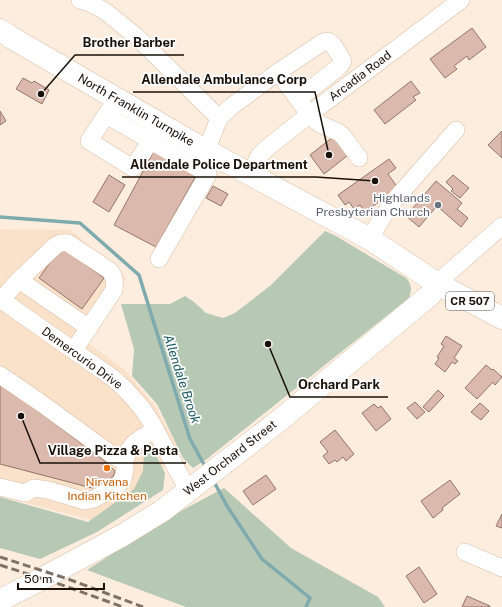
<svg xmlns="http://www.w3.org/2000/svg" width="502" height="607" viewBox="0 0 502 607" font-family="'Public Sans',sans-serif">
  <rect width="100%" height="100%" fill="#fdeddf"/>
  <!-- built -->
  <path fill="#fae1c9" d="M0,229L71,230L126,278L87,342L124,369L155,406L180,451L139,495L95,521L0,496Z"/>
  <!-- green -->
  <g fill="#b7c8b5">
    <path d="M325,231L336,236L406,278C412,285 412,289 409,298L207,459L193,468L183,458L157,404L132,376L134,349L121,304H170L185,296L194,302L206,313L223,318L235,313L271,285Z"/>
    <path d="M152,448L165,473L163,490L97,532L40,559L0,548V497L88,522L134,489L143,471L144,453Z"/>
    <path d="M224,488L291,548L378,597L385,607H186L87,570L166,519Z"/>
  </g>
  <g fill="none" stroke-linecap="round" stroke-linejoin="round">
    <!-- stream -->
    <g stroke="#7faaae" stroke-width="3.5">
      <path d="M0,217L80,223L139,275L190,439L206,468"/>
      <path d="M213,480L227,506L262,559L310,598L306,607"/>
    </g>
  </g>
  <!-- building -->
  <g fill="#dbb9ac" stroke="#947569">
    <path d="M472,28L486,47L469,60L467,56L454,66L457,69L445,78L430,59Z"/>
    <path d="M23,78L32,83L34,81L49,90L42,104L16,89Z"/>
    <path d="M411,81L420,93L413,97L416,100L385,124L374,110Z"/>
    <path d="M0,111L6,121L0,125Z"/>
    <path d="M502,131V158L488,145Z"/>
    <path d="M333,137L347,156L324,174L310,155Z"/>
    <path d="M154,151L197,174L156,247L114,225Z"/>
    <path d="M389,159L396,168L388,174L398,188L365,212L360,205L354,209L349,202L345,205L338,195Z"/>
    <path d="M109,175L125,185L109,212L93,202Z"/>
    <path d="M453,175L469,188L460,198L451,191L453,189L446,182Z"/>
    <path d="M436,181L462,203L457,209L468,218L461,227L437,206L419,227L406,216Z"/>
    <path d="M213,186L228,194L221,206L206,198Z"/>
    <path d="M61,247L104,278L82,309L39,278Z"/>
    <path d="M446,336L462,346L454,358L458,361L455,364L452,362L445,372L435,364L439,358L437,357L444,346L441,344Z"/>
    <path d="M486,365L492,370L493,369L502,377L495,385L493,382L477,399L465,388Z"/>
    <path d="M0,383L106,462L115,471L113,477L92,488L0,464Z"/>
    <path d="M438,390L444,396L429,412L423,407Z"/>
    <path d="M415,402L425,412L417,419L407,408Z"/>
    <path d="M480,403L489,411L481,420L471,412Z"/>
    <path d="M374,404L378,408L381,406L391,419L376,431L362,413Z"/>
    <path d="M335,430L354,454L346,461L343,457L337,462L335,460L329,464L323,456L328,452L320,442Z"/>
    <path d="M266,475L276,489L253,505L243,491Z"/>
    <path d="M450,480L460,494L442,508L443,510L433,518L421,501Z"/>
    <path d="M502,514V528L496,526Z"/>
    <path d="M419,567L437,594L424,603L406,576Z"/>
    <path d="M467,596L490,606V607H462Z"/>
  </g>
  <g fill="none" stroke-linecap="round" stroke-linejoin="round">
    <!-- minor casing -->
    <g stroke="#d8bfa7" stroke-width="18">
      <g id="minor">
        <path d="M80,0L87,2L105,11L138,38L219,118L211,139L205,150"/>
        <path d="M278,72L309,114L316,121L320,124L338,132L342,135L359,158"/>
        <path d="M112,106L89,141L133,168L156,132"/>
        <path d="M106,115L208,174L159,259"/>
        <path d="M219,118L232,106L278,72L323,42L328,41L333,45L343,61L340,66L298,99"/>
        <path d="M250,174L259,156L267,148L315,110L461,0"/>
        <path d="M370,239L380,221L392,203L456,130"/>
        <path d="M19,280L89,328"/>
        <path d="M438,284L446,275L502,226"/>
        <path d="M0,299L97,367L113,378L126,390L141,407L150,420L188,490"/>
        <path d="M1,300L19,280L55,246C59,243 62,242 68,243L109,270C115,276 115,282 114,290L74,350"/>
        <path d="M0,375L41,403L115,457L125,460"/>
        <path d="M0,487L25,493L34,488L48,490L85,501L94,499L118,485L123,479L125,469V460L129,450L134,443L155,429"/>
        <path d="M465,552L502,568"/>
      </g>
    </g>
    <!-- major casing -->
    <g stroke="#d8bfa7" stroke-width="23">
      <g id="major">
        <path d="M0,30L12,38L205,150L370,239L438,284L502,318"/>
        <path d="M0,600L32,584L123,535L162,511L280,420L430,295L438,284"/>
      </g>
    </g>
    <!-- minor -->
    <use href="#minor" stroke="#fff" stroke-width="17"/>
    <!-- major -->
    <use href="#major" stroke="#fff" stroke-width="22"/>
    <!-- rail -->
    <g stroke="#7e7268" stroke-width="3" stroke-dasharray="8 4" stroke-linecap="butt">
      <path d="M0,557L68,579L143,607"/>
      <path d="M0,565L65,586L123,607"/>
    </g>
  </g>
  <!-- markers -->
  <circle fill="#6b7280" stroke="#fdfdfd" stroke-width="1.5" cx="438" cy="205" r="4"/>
  <circle fill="#e8710a" stroke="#fdfdfd" stroke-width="1.5" cx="107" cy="468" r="4"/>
  <g text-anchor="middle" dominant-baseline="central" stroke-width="3.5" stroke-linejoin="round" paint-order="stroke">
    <!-- shield labels -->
    <rect fill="#fdfdfd" stroke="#5d5752" stroke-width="1" x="446" y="292" width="48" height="18" rx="3"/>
    <g font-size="11" font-weight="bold" fill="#191008">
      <text x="470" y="301">CR 507</text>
    </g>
    <!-- street labels -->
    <g font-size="12" fill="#191008" stroke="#fdfdfd">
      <text transform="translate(360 76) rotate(-37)">Arcadia Road</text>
      <text transform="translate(136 110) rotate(30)">North Franklin Turnpike</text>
      <text transform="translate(82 358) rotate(36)">Demercurio Drive</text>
      <text transform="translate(230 458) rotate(-38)">West Orchard Street</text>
    </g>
    <!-- worship labels -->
    <g font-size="12" fill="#5b616d" stroke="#fdfdfd" text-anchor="end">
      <text x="430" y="198">Highlands<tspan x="430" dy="14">Presbyterian Church</tspan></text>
    </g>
    <!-- food labels -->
    <g font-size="12" fill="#c56008" stroke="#fdfdfd">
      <text x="107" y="482">Nirvana<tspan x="107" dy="14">Indian Kitchen</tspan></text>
    </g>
    <!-- water labels -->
    <g font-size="13" font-style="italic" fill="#205c62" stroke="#fdfdfd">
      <text transform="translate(182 379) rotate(72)">Allendale Brook</text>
    </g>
  </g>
  <!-- callouts -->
  <path fill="none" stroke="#191008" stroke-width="1.5" d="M41 94L75 55H184M329 155L315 92H133M375 181L316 177H122M268 344L290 397H388M21 416L40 463H186"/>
  <g fill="#191008" stroke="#fdfdfd" stroke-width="1.5">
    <circle cx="41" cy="94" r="4"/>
    <circle cx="329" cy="155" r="4"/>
    <circle cx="375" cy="181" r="4"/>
    <circle cx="268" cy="344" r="4"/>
    <circle cx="21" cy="416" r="4"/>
  </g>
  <g font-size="13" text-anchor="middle" font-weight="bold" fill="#191008" stroke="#fdfdfd" stroke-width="3.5" stroke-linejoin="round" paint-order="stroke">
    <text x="129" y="47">Brother Barber</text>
    <text x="224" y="84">Allendale Ambulance Corp</text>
    <text x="219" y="169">Allendale Police Department</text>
    <text x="339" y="389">Orchard Park</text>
    <text x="113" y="455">Village Pizza &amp; Pasta</text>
  </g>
  <!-- scale -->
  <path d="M18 583v6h86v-6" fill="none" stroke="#191008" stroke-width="2"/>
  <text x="24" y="583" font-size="12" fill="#191008" stroke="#fdfdfd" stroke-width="3" paint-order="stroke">50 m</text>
</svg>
